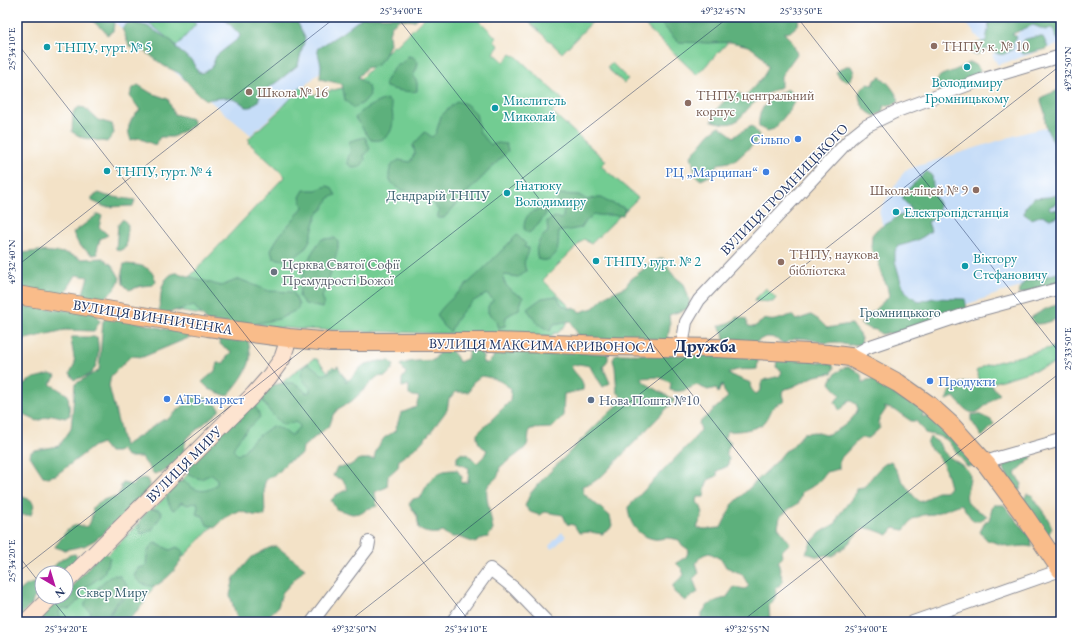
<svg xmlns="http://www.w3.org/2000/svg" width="1078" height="639" viewBox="0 0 1078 639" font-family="'EB Garamond',serif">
  <rect width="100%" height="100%" fill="#fff"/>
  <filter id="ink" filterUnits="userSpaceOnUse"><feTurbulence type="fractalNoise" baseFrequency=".025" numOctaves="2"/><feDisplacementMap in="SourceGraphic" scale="8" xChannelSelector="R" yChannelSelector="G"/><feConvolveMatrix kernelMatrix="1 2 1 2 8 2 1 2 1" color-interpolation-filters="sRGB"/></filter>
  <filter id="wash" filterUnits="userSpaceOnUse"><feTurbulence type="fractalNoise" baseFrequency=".012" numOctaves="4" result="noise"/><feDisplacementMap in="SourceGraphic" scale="16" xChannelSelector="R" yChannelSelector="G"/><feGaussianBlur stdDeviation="0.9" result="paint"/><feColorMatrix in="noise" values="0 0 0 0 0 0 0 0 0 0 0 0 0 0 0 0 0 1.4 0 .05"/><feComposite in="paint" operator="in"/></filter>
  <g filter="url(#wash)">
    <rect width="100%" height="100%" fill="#f3e2c7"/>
    <!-- built -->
    <g fill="#c6ddf8">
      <path d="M108,17H392L321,71L251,135Z"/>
      <path d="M961,17H1035L991,53Z"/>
      <path d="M1037,17H1061V44L998,65L992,55Z"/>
      <path d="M1061,96V276L1000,293L922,320L899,295L879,211L905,170L1020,134L1051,126Z"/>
      <path d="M562,532L566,536L553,549L549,546Z"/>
    </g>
    <!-- green -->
    <g fill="#72cc92" stroke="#467e78">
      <path d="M142,17H187L196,24L177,46Z"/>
      <path d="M425,17H476L497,38L494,41L499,46L494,53L504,62L511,54L514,56L515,55L563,100L552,112L606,161L601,166L638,198L591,244L584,239L543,280L576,313L558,333H554L551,337L298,329L274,327L160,308L285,176L249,143L250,141L248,139L280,110L301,87L303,89L305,87L314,95L354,85L394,45L396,46Z"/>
      <path d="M524,17H597L562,53Z"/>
      <path d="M636,17H741L747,22L697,75Z"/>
      <path d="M612,63L628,79L624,83L607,68Z"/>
      <path d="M766,288L776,298L773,302L753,301Z"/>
      <path d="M1061,345V362L982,386L976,371L986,365Z"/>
      <path d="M313,359H317L328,372L333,366L350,382L296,441L154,587L124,622H40L65,597H66V596L265,397L296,371Z"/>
    </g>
    <!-- forest -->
    <g fill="#5db07c" stroke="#3c706d">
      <path d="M89,17H115L113,31L107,35C102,26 95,25 89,17Z"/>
      <path d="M223,17H295L305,38L298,65L281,79L261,93L258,101L251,107H246C235,96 221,97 207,100L197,93L179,73L164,66L146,52L131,48L129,46L122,28L129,22L147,26L173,42L177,49L192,61L198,72L202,73L212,67L216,56L239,38L240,35Z"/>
      <path d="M363,17H419L414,21L400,19L391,26L389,34L390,44L384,57L376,66L366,68L358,77L368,86L370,95L363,103L354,108L345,100L342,84L320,79L321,65L317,49L343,32Z"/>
      <path d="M655,17H689L697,21L708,20L717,17H799L798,25L790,32L784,33L792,41L797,54L781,76V87C771,91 762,97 754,103C737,118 739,129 712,121L714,112L733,92L740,93L744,98C752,87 763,81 768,67L762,56L749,46L730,42L709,43L678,42Z"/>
      <path d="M989,17H1061V41L1057,39L1054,30L1051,28L1045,30L1033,25L1012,34L1017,37L1013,43V49C1000,57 1001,56 988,48L977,55L972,54L974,44L986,41C987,32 990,26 989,17Z"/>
      <path d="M1034,37H1043L1048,47L1046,49L1024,54L1021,53L1019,48L1023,40Z"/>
      <path d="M408,56L413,57L418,62L417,68L413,76L417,82V91C409,93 394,90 386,87L385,82L389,75L396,66L401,64Z"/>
      <path d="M968,63H973L980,70L977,79L945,94L937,90C934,75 942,75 953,71C958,69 963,66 968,63Z"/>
      <path d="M846,66H851L854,72L850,81C843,81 839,78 836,72Z"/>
      <path d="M880,77C888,81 895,92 899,100L895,104L884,106L882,112L875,116C865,112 859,104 859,93L863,87L869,83L873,85L875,80Z"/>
      <path d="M138,85L151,93L168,99L174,114L192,119L194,125L173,137H160L155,145L139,138L131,140C125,127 131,118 140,110L130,96L132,89Z"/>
      <path d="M787,89L793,94L795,101L785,116L774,129L767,131L759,127C757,106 771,98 787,89Z"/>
      <path d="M1061,89V177L1057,169L1055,159V145L1048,132L1045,123V113L1041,101L1042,97Z"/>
      <path d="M386,99C391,102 391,105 392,110C395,126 391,143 371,140L355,118C363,108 375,103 386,99Z"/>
      <path d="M457,101L466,104L476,113L480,133L491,145L498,143L506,144L508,151L465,195L444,218H437L439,211L426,194C415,194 389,190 389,175C390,166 392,164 399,160L410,162L415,153L413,145L425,132L432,137L436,133L441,116Z"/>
      <path d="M79,107L85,108L98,120L112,124L114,133L107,142L83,138L72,132L73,112Z"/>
      <path d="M719,126L734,137L742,131L752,126L759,135L756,142L735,161L718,164L712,175L701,180L696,176L691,156L709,134Z"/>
      <path d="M365,137L370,148L367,153L364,155L365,160L360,167L354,168L348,164C346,155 353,155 349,144L350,141Z"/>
      <path d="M927,171L932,176L934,195L939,204L938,216L928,222L931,231C920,240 911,243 898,246L895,251V261L901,282L906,292L919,302L933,298L965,299L967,309L896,333L881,334L876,330L870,329L860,324L889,296L887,286L881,274L879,263L871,248L872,235L877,229L892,221L897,216L912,214L909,206L903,200V194Z"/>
      <path d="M327,186L331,187L336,195L329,198L323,209L317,214L310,240L304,250L289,261L273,258L271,251C277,234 293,222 303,207L300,197L304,190H316Z"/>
      <path d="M99,193L107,196L135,200L133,206L105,207L92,201V197Z"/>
      <path d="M560,194L579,195L587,200L594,198H602L606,201L625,208L623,215C617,216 613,215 607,215C601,215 600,216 594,214L586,221L581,228L563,231H559C558,237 559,245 557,251C554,258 545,263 538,259C534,248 538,239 548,232L547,221L555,217L561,219L563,217L564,208L556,200Z"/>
      <path d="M1061,194V202L1049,207L1050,209L1060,210V216L1050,219L1042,215L1032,219L1024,214L1025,208L1033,198L1049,197Z"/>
      <path d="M536,210H544L546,214L538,225L529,233L524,229C524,219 527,214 536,210Z"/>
      <path d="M98,214L102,216L99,227L108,235L100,239L97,250L98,254L93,255L79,245L73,233Z"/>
      <path d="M123,219L128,225L126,247L119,251L116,249L118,225Z"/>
      <path d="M517,235L526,244L524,247L529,248C529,259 521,257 526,271L518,277L505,275L503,278C506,289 513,292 523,297L519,309L506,317L505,326L499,328L497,322L488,313V306L493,300L487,294C468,302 459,313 450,332L443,326L437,315C446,302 452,299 463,288C482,271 499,253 517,235Z"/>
      <path d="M335,238L338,242V249L327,286L322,296L324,302L322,308L305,304L299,297C301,276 308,254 322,239Z"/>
      <path d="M17,250L22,253L38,251L66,253L82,259L103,258L113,266L120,278C116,294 97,305 81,300L88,277L76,275L65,293L57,295L17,288Z"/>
      <path d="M663,258L673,275L684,284L689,299L690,308L669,315L670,325L667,342L582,341L570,321L554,324L550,331L538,324L527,309L542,298L557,296L562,305L570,309L573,307L580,312L593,308L607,295L625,287L630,280L651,263Z"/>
      <path d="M124,264C140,265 152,265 156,282L153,285L141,286L129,290L123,284L122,272Z"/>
      <path d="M1061,272V288L1018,294L1024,282Z"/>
      <path d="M174,273H178L221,286L239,279L269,291L293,292L299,305L298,309L279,319L249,325L208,322L194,306L162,314L159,311C162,298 158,280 174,273Z"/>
      <path d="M1061,304V317C1052,321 1046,324 1036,324L1031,319L1032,317C1041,311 1050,306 1061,304Z"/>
      <path d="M17,305L28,307L93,312L96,313L100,321L94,331L65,330L17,341Z"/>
      <path d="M792,315L796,320L811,315L819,320L827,328L844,325L852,324C858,334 863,333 861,345C857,344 853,345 849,345C845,345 840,343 836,342C833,342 830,343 827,343C809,341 802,333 784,344C774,336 765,334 756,343C749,343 744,341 738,340C733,340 729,341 724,340L723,333L719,326C726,323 732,323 737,317L746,319L748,326L754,327L765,319C775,323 782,317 792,315Z"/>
      <path d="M117,317L193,336L143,357L131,356L111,376L109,386L124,446L163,420L168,419L193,397C205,396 210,399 219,407V411L186,439L183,454L167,470L154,474L141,457H127L121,449L118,452H109L102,443L94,446L56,475L47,477L43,476L30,456L31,452L35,450L59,446L71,429L75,384L99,370L103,321L106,318Z"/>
      <path d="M216,336L248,340C249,346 251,353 250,359C249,370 235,388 227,396L209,389L202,382L215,371L217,363H224L227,357L232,352L221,345Z"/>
      <path d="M72,337H97C99,347 100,366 90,374C86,377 79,378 74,380L70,373L75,363L71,340Z"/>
      <path d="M448,347L456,356L459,362L467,359L469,350L480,351L483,357V363H488L493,358L494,352L496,347L608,354V360L603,367L610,383L603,387C599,380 593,374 590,366L579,364L571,366C575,376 585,378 583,390L564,394L563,417L552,428L530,429C528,434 529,440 527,445C525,450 505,463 500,467C499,470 499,474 498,476C494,481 489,483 487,488C485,496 492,520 493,530L488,537L483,538L475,543L459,537H451L443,532C435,534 426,534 419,529L417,516L409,504L413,499L421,497C425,487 433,474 444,471C448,470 453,470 457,470L462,477L461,483L468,482L469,468L457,463V457L462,453L469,455L477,463L484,456L487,450C480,446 477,443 477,434L510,401L511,389C501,380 494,378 481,376L473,382L469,392H455L449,399L447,410L429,434L419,445L399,460L398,467L388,476L387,487L375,492L377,506L367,509L362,513L352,514L336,509L331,500L336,495L348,489L343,480L333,476L337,467L349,466L360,459H374L376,450L384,438L395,431L401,413L416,407L419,397L409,395V385L402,387V379L406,373L400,365C410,360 422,361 434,360L440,351Z"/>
      <path d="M616,354L752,356L758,360L757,369C745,371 738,367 728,374L751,383L750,386L752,390L756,394L761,390V384L764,380L780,376L782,371L776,367L777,361L782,356L832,364L834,368L832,373L815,376L792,387L783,390L782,394L784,402C770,406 774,408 767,419C762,429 739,432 728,431L724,438L731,442L726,453L729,459L728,466L717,471V476L708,480L705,488L704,497H698L697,502L701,507L703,513L697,528L705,529L721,528L732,505L776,462L785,451L791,448L804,433L815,432L826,435C840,430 852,422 858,409L856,404L849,400L840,411L835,402L840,395L830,383C833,373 840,370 848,366C856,370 863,373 863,383L867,380L879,379L925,409L922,417L927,416L930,413L973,462V466H967L947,440L938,436L925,433L922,428L916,421H911L895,410L884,407L886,409L878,421L880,428L869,438H861L857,441L839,460V469L826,472C820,482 813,487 802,492L799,503L789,509L780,517L778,527L790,543L781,552L783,557L778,562L783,582L775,589C778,596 773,601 769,606L770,622H699C701,618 701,613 704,610C709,602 718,600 726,598L734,587L745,589L749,586L742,574L726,567L722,560L710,553C703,554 699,557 696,564L699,573L693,579L698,592L685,601L674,592L673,585L684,575L682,569L676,563L686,557L689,550L682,545L679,540C675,539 671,538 667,538C662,538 658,540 654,539C637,536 629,523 628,507L692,441L701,430L699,423L728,397L724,391L722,384L718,393L716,388L708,390L696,385C687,390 681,393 670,390L671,383L659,377L641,378L645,383L675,400L602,476L592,483L582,486L584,494L610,516L612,525L610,529L602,534L590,532L579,533L574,525L567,524L563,515L545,512L539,515L530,512L525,506L530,494L539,483L610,411L616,407L621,396L617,392L615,367L613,360Z"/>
      <path d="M379,361H390L394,365L392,370L386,376L377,377L352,401L338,409L333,415L330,425L303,447L302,454L287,462L280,471L266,480L264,486L265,516L253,515L240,511L234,513L225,518L216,527L207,525L203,516L196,514L198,507L197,502L188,505L181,502L177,508L173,510C167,502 166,496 167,487L177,482L184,481C194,491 205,495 217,484V479L212,474L201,479L194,477L187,473L190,460L252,405L257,409L260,417C251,427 237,437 233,450L238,455L244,451L252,441L272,426L283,430L291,436L300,426C295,419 290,424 283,425C274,417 266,408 261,397C269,385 271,385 285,383C296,382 299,385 306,393L310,392V388C301,378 297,373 308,363L323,375L330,372L338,366L346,382C354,377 358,367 366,364C370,363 375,362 379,361Z"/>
      <path d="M50,374L56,376L50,384L68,395L70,415L65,418L53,415L37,421L24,415L17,414V388L34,378Z"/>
      <path d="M978,381L990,382L993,388L1000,394C977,409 977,426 954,397L947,400C947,392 955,385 961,383C965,382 973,382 978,381Z"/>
      <path d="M978,414L991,420L994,424L982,437L971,420V415Z"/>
      <path d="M930,437L939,443C943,458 959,460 968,471C975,480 961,494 969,504C973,509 982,512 987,516L980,521H973L961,504L934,514L923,515L913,519L904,530L894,528L888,535C866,527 865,523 850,542C846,547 838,551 833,556L826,555L818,557L806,553L811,543L820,533L836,523L839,515L855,494L856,488L864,487C872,478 879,465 891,461C899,475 908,492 920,502L927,499L937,491H947L950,487C947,477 945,464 938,456C934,452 930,449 927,444Z"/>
      <path d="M1030,455L1032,458L1015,473L1019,480L1022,484L1020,490H1016L1008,480L1007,475L1003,467L1006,459Z"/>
      <path d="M142,478L147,479L150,486L147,494L122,519L112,524L104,533L95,540L84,546L64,550L55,547L56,545C61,540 65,531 70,528C83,519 90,540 93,507C100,500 107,498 117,497L121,490V485L123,483L131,485Z"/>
      <path d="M1027,494L1032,495C1038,506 1048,516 1052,528L1048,535L1026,508L1024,499Z"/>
      <path d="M17,495L31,500L34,506L31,515H17Z"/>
      <path d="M993,505H1004L1031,538L1032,547L1025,546L1012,547L1003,545L987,540L980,532L985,522L989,520Z"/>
      <path d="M149,509L159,510L162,514L152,530L141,534C136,521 141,518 149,509Z"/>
      <path d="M155,543L170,550L177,547L183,551C183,565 166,580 154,587C145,585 138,584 134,575L138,568L146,566C147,557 146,548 155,543Z"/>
      <path d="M276,546L305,568L282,593L278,607L263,621L238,622L230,595L234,578L252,557L269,548Z"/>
      <path d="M102,552L106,553L110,558L103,575L78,593L81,598L70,609C65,609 61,606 59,612L61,619L59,622H47L42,618L45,611L62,597H66V593Z"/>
      <path d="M75,554L77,557L73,565L66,573H46C55,566 63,555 75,554Z"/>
      <path d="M114,575L120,576L128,587V591L118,601L103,622H85L91,612L85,607V602C95,593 102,580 114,575Z"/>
      <path d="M42,577V593L34,598L31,606L24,611L20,619L17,621V593L27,585L37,582Z"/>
      <path d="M139,592L144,598V603L127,622H106C109,619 109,616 111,613C117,601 126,595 139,592Z"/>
    </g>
  </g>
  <g filter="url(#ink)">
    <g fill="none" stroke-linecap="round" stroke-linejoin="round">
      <!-- street casing -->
      <g stroke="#878892" stroke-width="14">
        <g id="street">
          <path d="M682,347L686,322L699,300L851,138L866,126L897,111L981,80L1061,56"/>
          <path d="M850,357L868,347L972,312L1061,288"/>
          <path d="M987,465L992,460L1001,457L1061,440"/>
          <path d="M312,622L368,548L369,542"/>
          <path d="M452,622L490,569L514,588L547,622"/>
          <path d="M913,622L1061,570"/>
        </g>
      </g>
      <!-- secondary casing -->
      <g stroke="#878892" stroke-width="18">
        <g id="secondary">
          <path d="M66,582L254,394L269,377L282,359L289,338"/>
          <path d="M26,622L51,597"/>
        </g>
      </g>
      <!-- primary casing -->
      <g stroke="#878892" stroke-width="20">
        <path id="primary" d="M17,295L208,327L289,338L330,342H492L610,346L717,348L828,354L850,357L898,383L929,405L950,424L987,465L1024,515L1061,570"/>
      </g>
      <!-- street -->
      <use href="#street" stroke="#fff" stroke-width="12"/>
      <!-- secondary -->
      <use href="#secondary" stroke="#fde4d0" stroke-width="16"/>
      <!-- primary -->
      <use href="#primary" stroke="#f9bc8a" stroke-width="18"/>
    </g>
  </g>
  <!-- ticks -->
  <path fill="none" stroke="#1b2f5e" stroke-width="1" stroke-opacity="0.45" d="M397,17L870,622M797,17L1061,355M17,43L470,622M17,266L336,17M17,554L42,586M17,573L729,17M50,597L70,622M348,622L1061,65M741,622L1061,372"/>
  <!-- markers -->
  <g fill="#8d6e63" stroke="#fff" stroke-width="1.5">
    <circle cx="934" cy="46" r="4"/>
    <circle cx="249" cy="92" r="4"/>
    <circle cx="688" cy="103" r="4"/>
    <circle cx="976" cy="190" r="4"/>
    <circle cx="781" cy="262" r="4"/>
  </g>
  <g fill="#0f9aa8" stroke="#fff" stroke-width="1.5">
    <circle cx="47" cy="47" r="4"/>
    <circle cx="967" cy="67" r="4"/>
    <circle cx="495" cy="108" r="4"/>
    <circle cx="107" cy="171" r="4"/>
    <circle cx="507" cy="193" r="4"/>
    <circle cx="896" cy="212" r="4"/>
    <circle cx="596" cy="261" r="4"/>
    <circle cx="965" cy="266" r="4"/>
  </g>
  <g fill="#3f7fe0" stroke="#fff" stroke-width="1.5">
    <circle cx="798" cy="139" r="4"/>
    <circle cx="766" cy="172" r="4"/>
    <circle cx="930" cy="381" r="4"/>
    <circle cx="167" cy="399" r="4"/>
  </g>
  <circle fill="#6b7280" stroke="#fff" stroke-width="1.5" cx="274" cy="272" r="4"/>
  <circle fill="#5c6f8a" stroke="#fff" stroke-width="1.5" cx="591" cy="400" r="4"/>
  <g text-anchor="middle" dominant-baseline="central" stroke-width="3" stroke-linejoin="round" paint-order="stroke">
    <!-- education labels -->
    <g font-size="14" fill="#785e54" stroke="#fff" text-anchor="start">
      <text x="942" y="46">ТНПУ, к. № 10</text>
      <text x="257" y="92">Школа № 16</text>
      <text x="696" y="95">ТНПУ, центральний<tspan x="696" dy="16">корпус</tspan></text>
      <text x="968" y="190" text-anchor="end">Школа-ліцей № 9</text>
      <text x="789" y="254">ТНПУ, наукова<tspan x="789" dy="16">бібліотека</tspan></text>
    </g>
    <!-- culture labels -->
    <g font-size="14" fill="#0d838f" stroke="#fff" text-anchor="start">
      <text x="55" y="47">ТНПУ, гурт. № 5</text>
      <text x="967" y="82" text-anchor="middle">Володимиру<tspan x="967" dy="16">Громницькому</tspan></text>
      <text x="503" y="100">Мислитель<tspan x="503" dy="16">Миколай</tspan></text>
      <text x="115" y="171">ТНПУ, гурт. № 4</text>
      <text x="515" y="185">Гнатюку<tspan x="515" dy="16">Володимиру</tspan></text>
      <text x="904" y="212">Електропідстанція</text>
      <text x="973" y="258">Віктору<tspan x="973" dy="16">Стефановичу</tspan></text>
      <text x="604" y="261">ТНПУ, гурт. № 2</text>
    </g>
    <!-- shop labels -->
    <g font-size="14" fill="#366cbe" stroke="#fff" text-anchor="end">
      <text x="790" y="139">Сільпо</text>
      <text x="758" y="172">РЦ „Марципан“</text>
      <text x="938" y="381" text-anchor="start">Продукти</text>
      <text x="175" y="399" text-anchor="start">АТБ-маркет</text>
    </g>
    <!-- street labels -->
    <g font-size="14" fill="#1b2f5e" stroke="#fff">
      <text transform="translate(784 189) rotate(-46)">ВУЛИЦЯ ГРОМНИЦЬКОГО</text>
      <text transform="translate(153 317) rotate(9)">ВУЛИЦЯ ВИННИЧЕНКА</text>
      <text transform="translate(542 345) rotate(1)">ВУЛИЦЯ МАКСИМА КРИВОНОСА</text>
      <text transform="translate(184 464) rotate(-45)">ВУЛИЦЯ МИРУ</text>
    </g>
    <!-- park labels -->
    <g font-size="14" fill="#355e6e" stroke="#fff">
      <text x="438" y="195">Дендрарій ТНПУ</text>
      <text x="900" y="312">Громницького</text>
      <text x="112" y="592">Сквер Миру</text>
    </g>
    <!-- worship labels -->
    <g font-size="14" fill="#5b616d" stroke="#fff" text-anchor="start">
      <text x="282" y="264">Церква Святої Софії<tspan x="282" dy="16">Премудрості Божої</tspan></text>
    </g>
    <!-- service labels -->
    <g font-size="14" fill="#4e5e75" stroke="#fff" text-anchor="start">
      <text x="599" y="400">Нова Пошта №10</text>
    </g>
    <!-- district labels -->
    <g font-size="18" font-weight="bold" fill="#1b2f5e" stroke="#fff">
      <text x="705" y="345">Дружба</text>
    </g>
  </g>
  <!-- margin -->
  <rect width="1078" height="639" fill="none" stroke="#fff" stroke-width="44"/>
  <!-- north arrow -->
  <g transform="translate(54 585) rotate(142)"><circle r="19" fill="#ffffff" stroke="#a4acbf"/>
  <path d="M0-3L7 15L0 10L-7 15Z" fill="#b5179e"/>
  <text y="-6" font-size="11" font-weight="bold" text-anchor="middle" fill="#1b2f5e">N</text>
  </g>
  <rect x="22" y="22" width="1034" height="595" fill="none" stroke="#1b2f5e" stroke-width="1.5"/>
  <g font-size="10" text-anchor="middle" fill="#1b2f5e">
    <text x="401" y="14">25°34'00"E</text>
    <text x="723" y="14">49°32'45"N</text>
    <text x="801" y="14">25°33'50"E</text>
    <text transform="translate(11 49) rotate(-90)" y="4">25°34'10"E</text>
    <text transform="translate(1067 69) rotate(-90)" y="4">49°32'50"N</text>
    <text transform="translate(11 262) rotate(-90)" y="4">49°32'40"N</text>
    <text transform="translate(1067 349) rotate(-90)" y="4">25°33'50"E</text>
    <text transform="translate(11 561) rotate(-90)" y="4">25°34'20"E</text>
    <text x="66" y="632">25°34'20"E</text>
    <text x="354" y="632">49°32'50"N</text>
    <text x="466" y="632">25°34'10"E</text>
    <text x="747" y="632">49°32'55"N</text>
    <text x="866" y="632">25°34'00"E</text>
  </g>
</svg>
